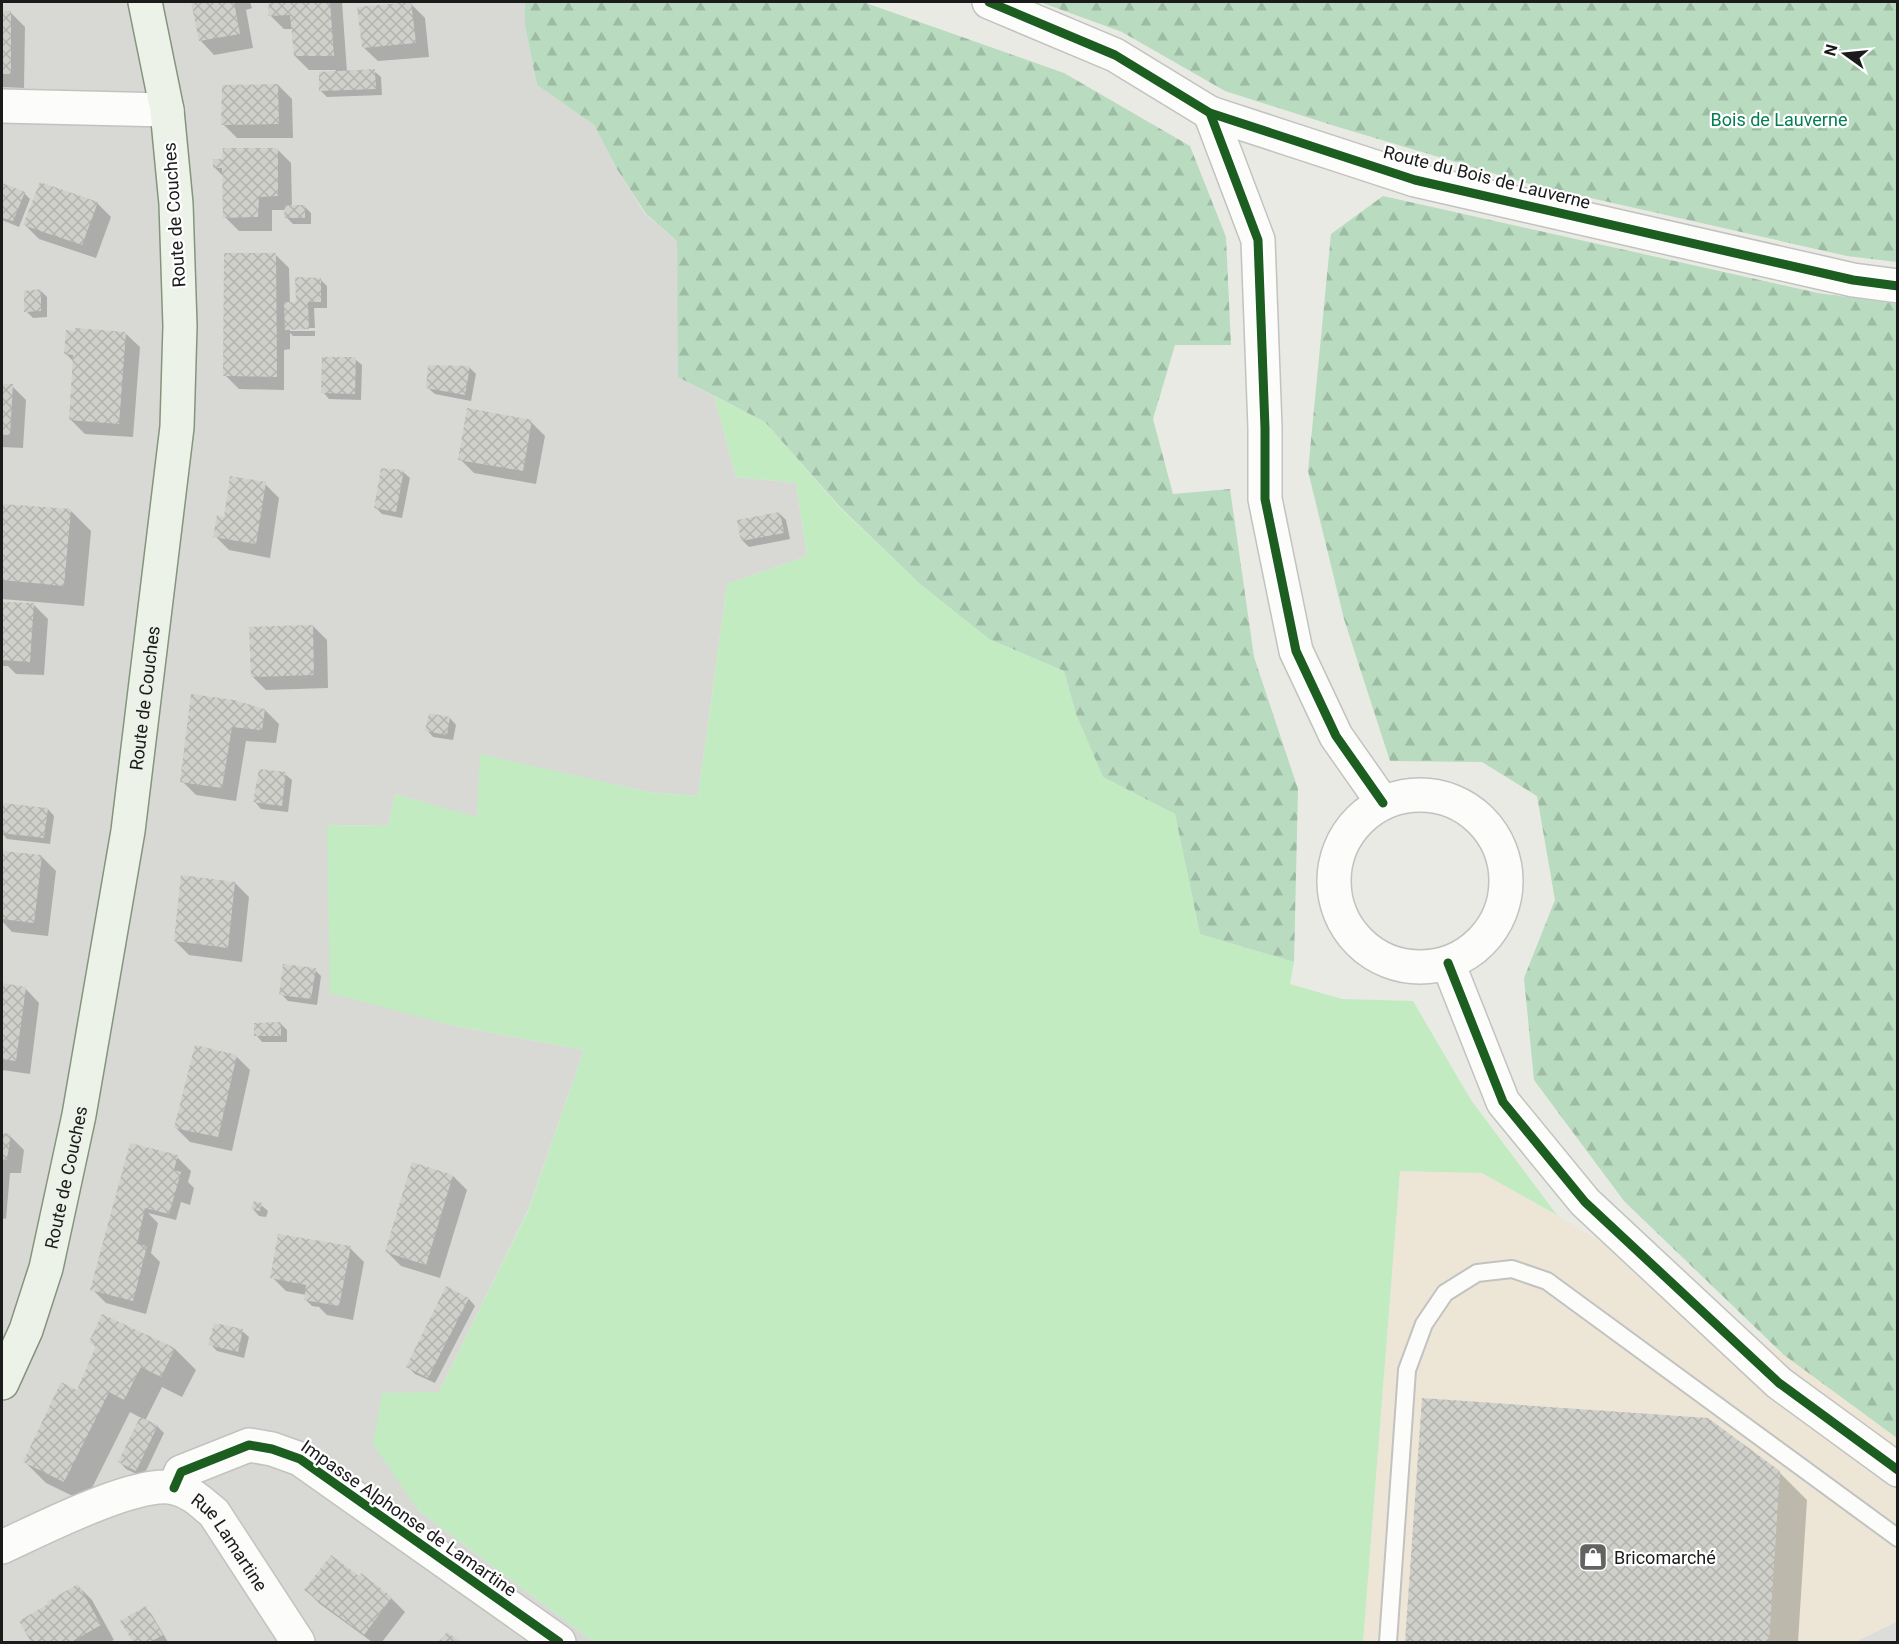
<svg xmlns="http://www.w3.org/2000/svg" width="1899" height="1644" viewBox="0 0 1899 1644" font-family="Roboto,sans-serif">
  <defs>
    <pattern id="forest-firs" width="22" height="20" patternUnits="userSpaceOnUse" patternTransform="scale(1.5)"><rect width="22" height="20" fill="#b9dbc0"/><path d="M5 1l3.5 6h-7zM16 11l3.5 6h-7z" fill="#9ebba4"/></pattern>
    <pattern id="building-cross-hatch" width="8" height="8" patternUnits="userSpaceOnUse" patternTransform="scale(1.5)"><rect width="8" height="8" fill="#d0d0cb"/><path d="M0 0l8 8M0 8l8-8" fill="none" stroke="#b2b2ae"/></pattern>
  </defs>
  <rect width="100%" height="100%" fill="#e9eae4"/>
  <!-- residential -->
  <path fill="#d8d9d5" d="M2,2H525V26L537,85L594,125L617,169L645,214L677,241L679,377L714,396L736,477L796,483L807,556L727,584L698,796L649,792L481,755L477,818L395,794L388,826L328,825L450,1025L584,1050L528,1210L439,1392L382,1394L418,1510L594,1642H2Z"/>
  <!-- commercial -->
  <path fill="#ede6d7" d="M1400,1170L1482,1173L1557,1215L1784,1355L1897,1438V1642H1363Z"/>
  <!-- grass -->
  <path fill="#c2ebc2" d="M714,396L765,422L839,507L920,584L989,639L1064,671L1076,714L1103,777L1175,814L1200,934L1294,962L1290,984L1342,999L1413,1001L1471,1100L1557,1215L1482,1173L1400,1171L1363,1642H594L418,1510L373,1444L382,1393L439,1392L528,1211L584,1050L450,1025L330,993L327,825L388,826L395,794L477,817L480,754L649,792L698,796L727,584L807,556L796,483L736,477Z"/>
  <!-- forest -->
  <g fill="url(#forest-firs)">
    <path d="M525,2H863L1064,73L1190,146L1226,237L1231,345H1175L1153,419L1173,494L1230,489L1254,657L1298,789L1294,962L1200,934L1175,814L1103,777L1076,714L1064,671L989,639L920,584L840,507L765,422L678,377L677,241L646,214L617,169L594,125L537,85L525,26Z"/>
    <path d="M1040,2H1897V262L1847,256L1533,185L1338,127L1225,91L1122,32Z"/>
    <path d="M1383,196L1818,293L1897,304V1438L1784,1355L1624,1201L1534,1080L1524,978L1555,900L1537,796L1482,762L1390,761L1344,619L1308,471L1331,234Z"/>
  </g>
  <!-- parking -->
  <path fill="#dcdcda" d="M1897,1622V1642H1855Z"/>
  <!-- shadow -->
  <g fill="#0003">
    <path d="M193,2H250L252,8L246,10L253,48L214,55L200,40Z"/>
    <path d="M270,2H342L347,72L374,71L381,77L382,95L327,97L320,90L336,72V70H309L295,56L292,29H284L270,15Z"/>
    <path d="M411,4L425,18L429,57L378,61L363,47Z"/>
    <path d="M2,13H11L25,27L24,88L2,87Z"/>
    <path d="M278,85L292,99L293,138H237L223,124Z"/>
    <path d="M277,149L291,163L292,207L304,206L311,213V224H293L286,217V210H272V231H239L225,217L224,177L215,168L224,160Z"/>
    <path d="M2,184L24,193L30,199L19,227L2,220Z"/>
    <path d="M97,203L111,217L96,258L39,239L25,225Z"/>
    <path d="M275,254L289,268L290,304H297L320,279L327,286V308H314L315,328H290V331H315V336H293L290,333V349L284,350V390L239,389L225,375Z"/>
    <path d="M41,291L47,297V317L33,318L26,311Z"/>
    <path d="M125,333L140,347L133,437L85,434L71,420L74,362L66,354Z"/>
    <path d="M355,359L362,365L361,400L329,399L323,392Z"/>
    <path d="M469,367L476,374L471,401L435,394L428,388Z"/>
    <path d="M2,385L12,386L26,400L23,448L2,447Z"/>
    <path d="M531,422L545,436L536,484L474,473L460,459Z"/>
    <path d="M403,472L410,478L402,518L382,514L376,508Z"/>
    <path d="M265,484L279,498L270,558L229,550L215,536Z"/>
    <path d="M2,506L70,510L91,531L84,606L2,599Z"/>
    <path d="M779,513L786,520L790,539L749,547L742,540Z"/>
    <path d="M2,603L34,605L48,619L44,675L16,674L8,666H2Z"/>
    <path d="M313,626L327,640L328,688L266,690L252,676Z"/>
    <path d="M193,696L265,710L279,724L276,743L246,741L236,801L196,795L182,781Z"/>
    <path d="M450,718L456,725L453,740L433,737L427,730Z"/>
    <path d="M285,774L292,780L288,812L261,809L255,802Z"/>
    <path d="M4,805L48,809L54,816L50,844L7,839L2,833Z"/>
    <path d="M5,853L42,857L56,871L48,936L12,932L2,921V882Z"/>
    <path d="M235,883L249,897L242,962L189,955L175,941Z"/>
    <path d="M315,970L321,976L317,1005L288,1001L281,994Z"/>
    <path d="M2,985L25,988L39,1003L30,1074L2,1070Z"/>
    <path d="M280,1023L287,1030V1042H262L256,1035Z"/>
    <path d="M236,1056L250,1070L232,1151L190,1142L176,1128Z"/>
    <path d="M2,1135L10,1136L24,1150L21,1173H10L6,1219L2,1218Z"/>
    <path d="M177,1157L191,1171L188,1182L194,1188L190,1205L181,1202L176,1220L148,1213L158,1223L151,1253L160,1262L146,1314L106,1303L92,1289Z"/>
    <path d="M453,1176L467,1190L440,1278L401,1266L387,1252Z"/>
    <path d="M261,1205L268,1211L266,1217L259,1216L253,1209Z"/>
    <path d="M350,1248L364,1262L353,1320L327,1315L318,1306V1307L312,1306L306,1300V1295L286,1291L272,1277Z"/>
    <path d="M447,1288L469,1299L475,1306L435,1383L415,1374L408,1367Z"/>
    <path d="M112,1320L175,1349L196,1370L182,1397L162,1387L145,1421L157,1426L164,1433L143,1477L126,1469L120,1462L141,1418L130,1412L85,1502L46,1483L25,1462L78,1392L97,1348L91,1342Z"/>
    <path d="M242,1331L249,1337L244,1358L217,1351L210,1344Z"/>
    <path d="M1423,1400L1779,1472L1807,1500L1798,1642H1407Z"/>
    <path d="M78,1586L92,1600L114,1640L109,1642H33L21,1621Z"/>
    <path d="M306,1590L391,1598L405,1612L382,1642H372L320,1604Z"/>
    <path d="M146,1608L152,1615L168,1642H135L123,1622Z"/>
  </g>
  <!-- building -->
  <g fill="url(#building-cross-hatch)">
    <path d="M191,2H234L240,34L199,41Z"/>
    <path d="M269,2H330L334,56H294L290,15L268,16Z"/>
    <path d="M411,2L416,43L362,48L357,7Z"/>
    <rect x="2" y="11" width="9" height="63"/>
    <path d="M375,69L376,89L319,91V72Z"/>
    <path d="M278,84L279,124L221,125L222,85Z"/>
    <path d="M223,148H278V196L259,197L258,217L223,218L222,168H213V159H222Z"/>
    <path d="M40,182L98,202L82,245L23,225Z"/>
    <path d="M2,183L25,192L13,221L2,218Z"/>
    <path d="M285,205H305V218H284Z"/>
    <path d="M224,253H276L277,377L223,376Z"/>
    <path d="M295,277L321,278V302H308L309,329L285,330L284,302H296Z"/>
    <path d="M41,289V311L24,312V291Z"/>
    <path d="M75,328L126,332L119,424L69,420L73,355L64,354L66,330L75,331Z"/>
    <path d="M322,357H356L355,394L321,393Z"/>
    <path d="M428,365L470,366L465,395L426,388Z"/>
    <path d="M2,384H13L10,435H2Z"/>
    <path d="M467,408L532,420L523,471L458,460Z"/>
    <path d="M381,468L404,470L396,512L374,508Z"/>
    <path d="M230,476L266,482L256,544L213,537L217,515L224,517Z"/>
    <path d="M2,504L71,509L64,586L2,580Z"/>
    <path d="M780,512L784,533L741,541L737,520Z"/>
    <path d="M2,602L34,603L30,662L2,660Z"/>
    <path d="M313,625L314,675L251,677L249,627Z"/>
    <path d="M191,694L234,700L265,709L262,730L232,727L222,788L180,782Z"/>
    <path d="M429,713L450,717L447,735L425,731Z"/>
    <path d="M259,769L286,772L282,806L253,802Z"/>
    <path d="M2,803L48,808L44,838L2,833Z"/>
    <path d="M3,851L42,855L34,923L2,919Z"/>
    <path d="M181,875L235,882L228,948L174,941Z"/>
    <path d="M283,964L316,968L311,999L279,995Z"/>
    <path d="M2,983L26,987L16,1061L2,1059Z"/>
    <path d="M281,1022V1036H254V1023Z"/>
    <path d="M195,1045L237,1055L218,1137L174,1128Z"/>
    <path d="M2,1133L11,1134L7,1160H2Z"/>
    <path d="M130,1143L178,1155L174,1170L181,1172L169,1214L145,1208L137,1244L147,1246L133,1301L90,1290Z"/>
    <path d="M412,1162L453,1175L426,1265L385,1252Z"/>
    <path d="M254,1201L262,1203L260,1211L251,1209Z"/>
    <path d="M278,1234L351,1246L339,1306L304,1300L306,1285L270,1278Z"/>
    <path d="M446,1286L469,1298L428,1378L406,1367Z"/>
    <path d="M102,1314L175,1348L161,1377L141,1367L124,1400L109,1392L64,1482L23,1462L61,1382L77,1390L96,1346L89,1342Z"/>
    <path d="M214,1323L243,1329L238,1352L208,1345Z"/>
    <path d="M1422,1398L1708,1418L1780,1471L1769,1642H1405Z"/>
    <path d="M140,1417L158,1425L136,1471L118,1462Z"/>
    <path d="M331,1555L359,1576L361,1573L392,1597L364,1635L304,1590Z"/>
    <path d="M78,1584L101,1625L71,1642H31L19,1621L48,1604L47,1602Z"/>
    <path d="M146,1606L163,1635L150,1642H133L120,1621Z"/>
    <path d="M447,1632L461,1642H438Z"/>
  </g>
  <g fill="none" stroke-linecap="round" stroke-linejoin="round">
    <!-- service casing -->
    <g stroke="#c2c2c0" stroke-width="20">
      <path id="service" d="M1388,1642L1407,1370L1424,1324L1445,1293L1477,1273L1512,1269L1547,1281L1898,1538"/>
    </g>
    <!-- minor casing -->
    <g stroke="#c2c2c0" stroke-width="36">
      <g id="minor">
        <path d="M2,106L167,110"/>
        <path d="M1210,113L1258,240L1265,428V499L1296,651L1336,736L1383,803"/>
        <circle cx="1420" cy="881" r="86"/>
        <path d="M1448,963L1503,1102L1585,1202L1779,1383L1898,1470"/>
        <path d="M174,1488L181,1472L249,1445L272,1449L300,1459L559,1642"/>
        <path id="s1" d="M2,1547C39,1530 138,1479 175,1488C191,1492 202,1503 214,1513L298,1642"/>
      </g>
    </g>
    <!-- tertiary casing -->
    <g stroke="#c2c2c0" stroke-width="36">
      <path id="tertiary" d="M989,2L1115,55L1210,113L1415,180L1853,280L1898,286"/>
    </g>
    <!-- secondary casing -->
    <g stroke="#85947c" stroke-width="36">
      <g id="secondary">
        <path id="s2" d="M2,1383L26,1330L46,1268L79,1115L128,831L177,427L180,326L176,204L167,110L145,2"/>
      </g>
    </g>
    <!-- service -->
    <use href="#service" stroke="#fcfcfb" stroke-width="16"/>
    <!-- minor -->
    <use href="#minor" stroke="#fcfcfb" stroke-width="33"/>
    <!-- tertiary -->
    <use href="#tertiary" stroke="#fcfcfb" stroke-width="33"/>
    <!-- secondary -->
    <use href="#secondary" stroke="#ecf2e8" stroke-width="33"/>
    <!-- cycleway casing -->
    <g stroke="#fff" stroke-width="13">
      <g id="cycleway">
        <path d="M989,2L1115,55L1210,113L1415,180L1853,280L1898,286"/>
        <path d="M1210,113L1258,240L1265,428V499L1296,651L1336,736L1383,803"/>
        <path d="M1448,963L1503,1102L1585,1202L1779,1383L1898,1470"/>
        <path d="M174,1488L181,1472L249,1445L272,1449L300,1459L559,1642"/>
      </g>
    </g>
    <!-- cycleway -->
    <use href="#cycleway" stroke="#1b5e20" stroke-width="9"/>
  </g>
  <!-- icons -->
  <defs>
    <g id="shop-square" transform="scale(1.5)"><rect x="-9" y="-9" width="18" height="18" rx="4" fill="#636361" stroke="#fff"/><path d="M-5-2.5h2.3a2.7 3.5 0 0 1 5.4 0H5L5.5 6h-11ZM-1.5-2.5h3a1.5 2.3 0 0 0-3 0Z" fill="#fff"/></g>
  </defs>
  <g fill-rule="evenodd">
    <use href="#shop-square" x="1593" y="1557"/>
  </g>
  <g text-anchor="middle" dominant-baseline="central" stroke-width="4.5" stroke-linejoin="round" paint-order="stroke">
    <!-- park labels -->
    <g font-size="18" fill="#067d52" stroke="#fff">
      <text x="1779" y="119">Bois de Lauverne</text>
    </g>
    <!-- street labels -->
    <g font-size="18" fill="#1b1b1b" stroke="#fff">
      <text transform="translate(1487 177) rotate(14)">Route du Bois de Lauverne</text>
      <text transform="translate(174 215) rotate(-94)">Route de Couches</text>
      <text stroke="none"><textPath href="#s2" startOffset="702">Route de Couches</textPath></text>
      <text stroke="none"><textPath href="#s2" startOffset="216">Route de Couches</textPath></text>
      <text transform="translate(409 1518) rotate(35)">Impasse Alphonse de Lamartine</text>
      <text stroke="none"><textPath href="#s1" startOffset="264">Rue Lamartine</textPath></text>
    </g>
    <!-- poi labels -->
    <g font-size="18" fill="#1b1b1b" stroke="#fff" text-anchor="start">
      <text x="1614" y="1557">Bricomarché</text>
    </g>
  </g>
  <!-- border -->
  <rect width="1899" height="1644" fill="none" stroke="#1b1b1b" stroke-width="6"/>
  <!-- north arrow -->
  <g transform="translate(1845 54) rotate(285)" stroke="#ffffff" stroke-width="4.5" paint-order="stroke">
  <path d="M0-4.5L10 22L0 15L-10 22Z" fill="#1b1b1b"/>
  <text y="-9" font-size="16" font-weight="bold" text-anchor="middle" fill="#1b1b1b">N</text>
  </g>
</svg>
